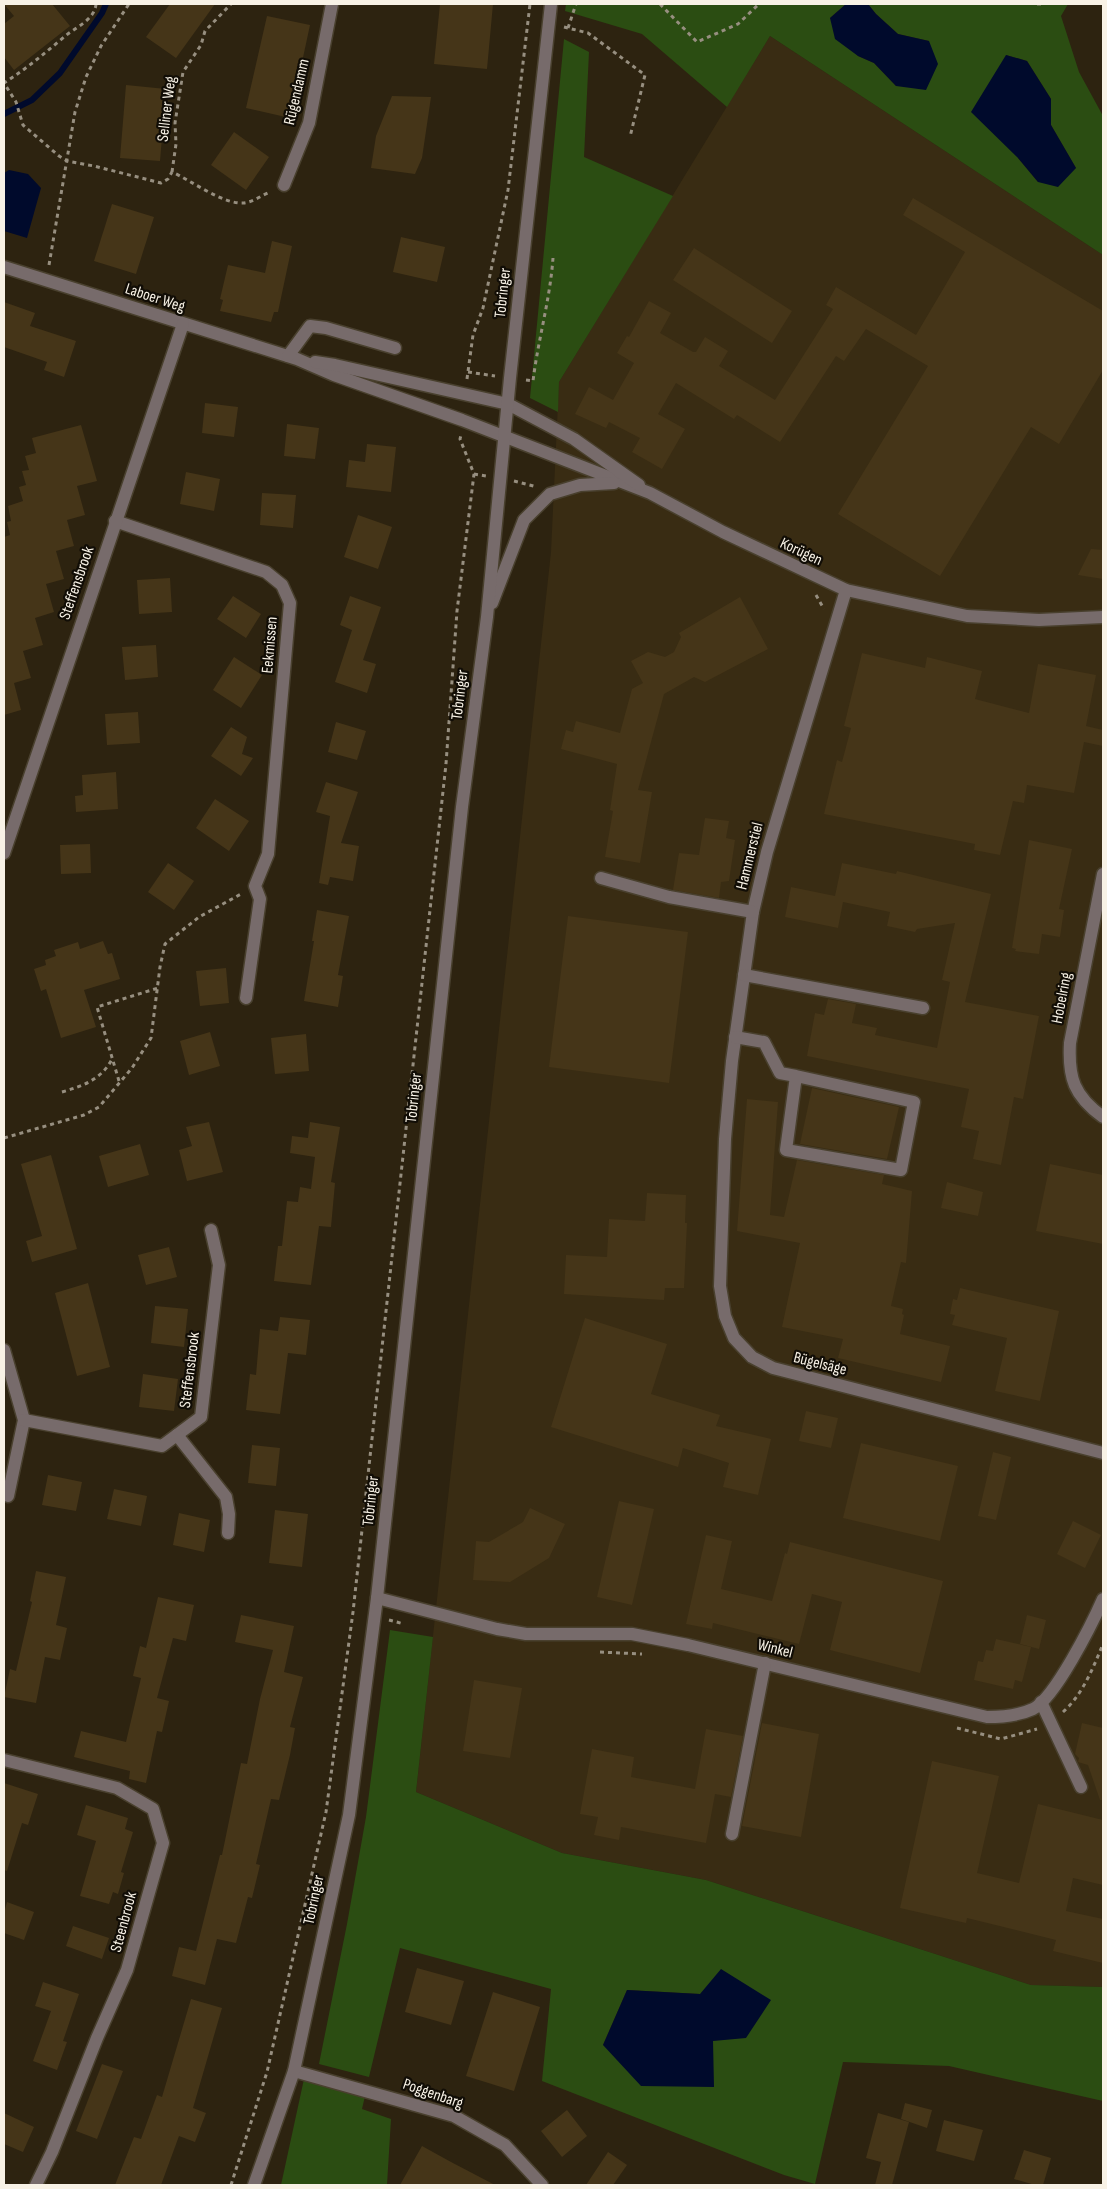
<svg xmlns="http://www.w3.org/2000/svg" width="1107" height="2189" viewBox="0 0 1107 2189" font-family="'Sofia Sans Condensed',sans-serif">
  <rect width="100%" height="100%" fill="#2d2310"/>
  <!-- built -->
  <path fill="#392c13" d="M770,36L1103,255V1987L1031,1985L706,1880L562,1853L416,1792L551,552L559,382Z"/>
  <!-- green -->
  <g fill="#2b4d12" fill-rule="evenodd">
    <path d="M566,4H846L830,18L858,56L874,63L896,86L929,41L898,34L876,14L868,4H1068L1061,16L1079,72L1103,116V255L770,36L727,107L642,34L565,11ZM1006,55L1027,61L1051,99V125L1076,168L1038,182L1018,158Z"/>
    <path d="M564,39L589,52L584,157L673,196L559,382L558,412L530,398Z"/>
    <path d="M390,1630L433,1637L416,1792L562,1853L706,1880L1031,1985L1103,1987V2101L949,2066L843,2062L815,2184L784,2175L542,2081L551,1989L400,1948L369,2077L319,2064L347,1924L366,1817ZM627,1990L700,1994L603,2045Z"/>
    <path d="M304,2079L365,2096L362,2109L391,2119L387,2185H281Z"/>
  </g>
  <!-- water -->
  <g fill="#000a2c">
    <path d="M846,4H868L876,14L898,34L929,41L938,64L926,90L896,86L874,63L858,56L835,39L830,18Z"/>
    <path d="M1006,55L1027,61L1051,99V125L1076,168L1058,187L1038,182L1018,158L971,112Z"/>
    <path d="M9,170L28,174L41,188L27,238L4,231V173Z"/>
    <path d="M721,1969L771,2000L746,2038L713,2041L714,2087L641,2086L603,2045L627,1990L700,1994Z"/>
  </g>
  <g fill="none" stroke-linecap="round" stroke-linejoin="round">
    <!-- stream -->
    <path stroke="#000a2c" stroke-width="6" d="M4,114L32,100L60,73L102,13L106,4"/>
  </g>
  <!-- building -->
  <g fill="#453518">
    <path d="M4,4H52L70,26L14,70L4,57V24L14,16Z"/>
    <path d="M170,4H215L176,58L146,37Z"/>
    <path d="M440,4H493L487,69L434,64Z"/>
    <path d="M267,16L310,25L290,118L246,108Z"/>
    <path d="M126,85L166,89L160,161L120,158Z"/>
    <path d="M392,96L431,97L422,158L415,174L371,168L376,136Z"/>
    <path d="M234,132L269,157L246,190L211,165Z"/>
    <path d="M913,198L1103,311V370L1059,444L1031,427L940,576L838,514L928,366L866,329L844,361L836,356L780,442L737,415L734,419L676,383L658,414L685,429L662,469L632,452L640,438L609,422L606,428L575,414L589,387L613,400L634,363L617,353L627,336L629,337L649,301L671,313L660,333L693,352H696L705,337L728,351L719,366L775,400L833,309L826,305L836,287L916,335L965,252L903,215Z"/>
    <path d="M112,204L154,217L136,274L94,261Z"/>
    <path d="M401,237L445,247L437,282L393,272Z"/>
    <path d="M272,241L292,246L278,312H274L271,322L220,311L223,300L220,299L228,265L265,273Z"/>
    <path d="M694,248L792,311L772,343L673,280Z"/>
    <path d="M4,302L35,313L30,326L76,341L64,377L44,370L47,362L4,347Z"/>
    <path d="M205,403L238,407L234,437L202,433Z"/>
    <path d="M287,424L319,428L315,459L284,456Z"/>
    <path d="M81,425L97,481L77,486L85,515L67,520L74,546L56,551L64,579L46,584L54,612L35,618L43,645L23,651L31,678L14,683L21,710L4,715V537L10,535L7,522L11,521L8,506L23,501L19,487L26,485L22,471L29,470L25,456L36,453L32,438Z"/>
    <path d="M367,444L396,447L391,492L346,487L349,460L365,462Z"/>
    <path d="M186,472L220,479L214,511L180,504Z"/>
    <path d="M262,493L296,495L293,528L260,525Z"/>
    <path d="M358,515L392,527L378,569L344,557Z"/>
    <path d="M1091,549L1103,550V579L1078,575Z"/>
    <path d="M170,578L172,612L139,614L137,580Z"/>
    <path d="M233,596L261,614L246,638L217,619Z"/>
    <path d="M350,596L381,607L363,660L376,664L367,693L335,682L352,630L340,625Z"/>
    <path d="M740,597L768,649L705,682L694,677L664,694L638,790L652,792L640,863L605,857L613,811L610,810L617,764L561,749L566,730L573,732L576,721L620,733L632,689L643,683L631,661L648,652L665,657L674,652L681,637L679,633Z"/>
    <path d="M156,645L158,677L125,680L122,647Z"/>
    <path d="M862,653L925,668L927,657L982,671L975,699L1029,713L1038,664L1096,675L1086,726L1103,730V746L1084,742L1074,793L1027,785L1024,803L1013,801L1000,855L974,850L975,844L824,814L837,760L842,762L851,728L844,726Z"/>
    <path d="M234,657L262,675L241,708L213,690Z"/>
    <path d="M138,712L140,743L107,745L105,714Z"/>
    <path d="M336,722L366,731L357,760L328,752Z"/>
    <path d="M231,727L247,737L242,754L253,758L241,776L211,756Z"/>
    <path d="M116,772L118,809L76,812L75,796L83,795L82,775Z"/>
    <path d="M326,782L358,792L341,843L359,846L353,881L330,877L328,885L319,883L330,816L316,812Z"/>
    <path d="M215,799L249,821L229,851L196,828Z"/>
    <path d="M705,818L729,821L726,838L735,840L729,881L721,882L719,898L673,890L679,853L699,855Z"/>
    <path d="M1029,840L1072,849L1059,909L1064,910L1060,937L1042,934L1039,954L1015,951L1016,949L1012,948Z"/>
    <path d="M90,844L91,873L61,874L60,845Z"/>
    <path d="M168,863L194,881L174,910L148,892Z"/>
    <path d="M842,863L896,874L897,871L991,894L965,1002L1039,1016L1023,1099L1014,1097L1001,1165L973,1159L979,1131L961,1127L969,1089L807,1056L815,1013L824,1015L828,999L856,1004L852,1023L877,1028L875,1035L937,1048L950,982L942,980L955,923L917,929L915,932L887,926L890,912L843,902L838,928L785,917L791,887L835,896Z"/>
    <path d="M317,910L349,916L338,975L343,976L338,1007L304,1001L314,941H312Z"/>
    <path d="M568,916L688,932L669,1083L549,1067Z"/>
    <path d="M103,941L108,954L112,953L120,979L84,990L96,1027L61,1038L46,989L41,991L34,969L46,965L45,960L56,956L54,950L78,942L80,949Z"/>
    <path d="M226,968L229,1003L200,1006L196,971Z"/>
    <path d="M210,1032L220,1066L189,1075L180,1041Z"/>
    <path d="M306,1034L309,1071L275,1074L271,1038Z"/>
    <path d="M812,1088L899,1107L887,1159L800,1144Z"/>
    <path d="M747,1099L778,1102L770,1215L784,1217L797,1160L884,1175L882,1184L912,1191L906,1263L901,1262L891,1306L903,1309L902,1314L904,1315L900,1334L950,1346L941,1382L838,1358L843,1339L782,1327L800,1243L737,1231Z"/>
    <path d="M209,1122L223,1172L187,1181L179,1150L192,1146L186,1127Z"/>
    <path d="M310,1122L340,1127L331,1182L335,1183L331,1227L319,1226L311,1285L274,1281L278,1246H282L287,1201L298,1202L300,1187L311,1189L315,1157L290,1153L292,1136L308,1138Z"/>
    <path d="M140,1144L149,1175L108,1187L99,1156Z"/>
    <path d="M51,1155L77,1249L32,1262L26,1241L42,1236L21,1164Z"/>
    <path d="M1050,1164L1103,1175V1244L1036,1231Z"/>
    <path d="M947,1182L983,1192L978,1216L941,1208Z"/>
    <path d="M647,1193L686,1195L685,1223H687L684,1288H665L664,1300L564,1294L566,1255L607,1257L609,1219L645,1221Z"/>
    <path d="M169,1247L177,1277L146,1285L138,1255Z"/>
    <path d="M88,1283L110,1367L77,1376L55,1293Z"/>
    <path d="M960,1288L1059,1311L1040,1401L995,1391L1007,1338L952,1325L955,1315L950,1314L953,1299L957,1300Z"/>
    <path d="M155,1306L188,1309L184,1347L151,1343Z"/>
    <path d="M280,1317L310,1320L306,1355L288,1353L280,1414L246,1410L250,1374L256,1375L260,1329L278,1331Z"/>
    <path d="M585,1318L667,1344L651,1394L720,1415L716,1426L771,1439L758,1495L723,1487L729,1463L683,1448L678,1467L551,1427Z"/>
    <path d="M143,1374L178,1379L174,1411L139,1407Z"/>
    <path d="M806,1411L838,1418L831,1448L799,1441Z"/>
    <path d="M861,1443L958,1466L940,1541L843,1518Z"/>
    <path d="M252,1445L280,1448L276,1486L248,1483Z"/>
    <path d="M993,1452L1011,1457L996,1520L978,1516Z"/>
    <path d="M48,1475L82,1482L76,1511L42,1505Z"/>
    <path d="M114,1489L147,1496L141,1526L107,1519Z"/>
    <path d="M619,1501L654,1509L632,1605L597,1597Z"/>
    <path d="M530,1508L565,1524L549,1558L510,1582L473,1580L476,1541L489,1542L523,1522Z"/>
    <path d="M275,1510L308,1514L302,1567L269,1563Z"/>
    <path d="M179,1513L210,1520L204,1552L173,1545Z"/>
    <path d="M1073,1521L1101,1535L1085,1568L1057,1554Z"/>
    <path d="M706,1535L732,1541L721,1589L772,1601L785,1553L787,1554L790,1542L943,1581L920,1673L830,1650L842,1602L812,1594L799,1644L713,1623L712,1629L686,1624Z"/>
    <path d="M36,1571L66,1577L56,1625L67,1628L60,1660L45,1657L36,1703L4,1697L10,1669L16,1671L32,1602L30,1601Z"/>
    <path d="M158,1597L194,1605L186,1641L173,1638L157,1698L169,1701L162,1732L157,1731L146,1783L129,1779L130,1771L74,1757L81,1731L126,1742L141,1678L133,1676L140,1646L146,1648Z"/>
    <path d="M241,1615L294,1626L284,1672L303,1677L290,1727L295,1728L290,1755L279,1800L271,1799L256,1864L260,1865L252,1898L248,1897L236,1943L217,1939L205,1985L172,1976L179,1947L196,1951L220,1855H222L241,1763L247,1764L260,1699L273,1650L235,1642Z"/>
    <path d="M1027,1615L1046,1620L1039,1649L1020,1644Z"/>
    <path d="M996,1639L1031,1647L1022,1682L1015,1680L1013,1689L974,1680L978,1661L983,1662L986,1650L993,1651Z"/>
    <path d="M474,1680L522,1688L510,1758L463,1751Z"/>
    <path d="M762,1723L819,1734L801,1837L742,1826Z"/>
    <path d="M1082,1723L1103,1728V1800H1100L1088,1765L1078,1762L1079,1758L1075,1754Z"/>
    <path d="M706,1729L743,1736L731,1797L715,1794L706,1843L621,1827L619,1840L594,1835L598,1817L580,1814L592,1749L634,1757L631,1777L695,1789Z"/>
    <path d="M932,1761L999,1776L977,1873L1019,1883L1038,1804L1103,1820V1885L1073,1878L1066,1911L1103,1919V1963L1053,1951L1056,1940L967,1918L966,1923L900,1908Z"/>
    <path d="M4,1783L38,1794L28,1825L22,1823L7,1871L4,1870Z"/>
    <path d="M86,1805L128,1818L125,1829L133,1832L121,1872L124,1873L118,1894L113,1892L109,1904L80,1896L96,1841L77,1835Z"/>
    <path d="M7,1902L34,1912L24,1940L4,1933V1913Z"/>
    <path d="M73,1926L109,1938L102,1959L66,1946Z"/>
    <path d="M417,1968L464,1981L451,2025L405,2012Z"/>
    <path d="M43,1982L79,1994L63,2041L67,2042L57,2070L33,2061L51,2011L35,2006Z"/>
    <path d="M493,1992L540,2007L514,2091L466,2076Z"/>
    <path d="M191,1999L222,2008L193,2108L206,2113L195,2142L179,2136L161,2185H115L134,2137L141,2139L157,2095L162,2097Z"/>
    <path d="M102,2064L123,2071L97,2139L76,2131Z"/>
    <path d="M905,2103L932,2110L927,2128L901,2119Z"/>
    <path d="M567,2110L587,2136L562,2157L541,2131Z"/>
    <path d="M4,2113L34,2127L23,2152L4,2144Z"/>
    <path d="M878,2113L909,2122L892,2185H875L881,2162L866,2158Z"/>
    <path d="M944,2120L983,2130L974,2161L936,2151Z"/>
    <path d="M422,2146L451,2162L495,2185H400Z"/>
    <path d="M1024,2150L1051,2158L1043,2185H1035L1014,2179Z"/>
    <path d="M608,2152L627,2165L613,2185H586Z"/>
  </g>
  <g fill="none" stroke-linecap="round" stroke-linejoin="round">
    <!-- minor casing -->
    <g stroke="#49402e" stroke-width="15">
      <g id="minor">
        <path d="M284,185L309,123L332,4"/>
        <path d="M4,267L297,359L334,375L462,420L650,493L723,532L846,590L967,616L1039,620L1103,617"/>
        <path d="M288,356L310,326L326,328L395,348"/>
        <path d="M315,362L335,365L508,404L574,439L639,485"/>
        <path d="M115,521L266,572L282,585L290,603L268,854L255,886L260,899L246,998"/>
        <path d="M846,590L767,852L753,912L732,1061L725,1139L720,1286L725,1316L734,1338L752,1357L773,1368L1103,1453"/>
        <path d="M492,603L524,520L550,494L580,485L614,483"/>
        <path d="M4,853L183,324"/>
        <path d="M1103,874L1070,1043C1068,1078 1074,1096 1103,1117"/>
        <path d="M601,878L669,897L753,912"/>
        <path d="M744,975L923,1008"/>
        <path d="M735,1037L764,1042L780,1073L796,1076L914,1102L901,1170L786,1150L796,1076"/>
        <path d="M4,1350L24,1420L8,1496"/>
        <path d="M24,1420L162,1446L201,1417L219,1265L211,1230"/>
        <path d="M177,1435L226,1497L229,1514L228,1533"/>
        <path d="M377,1598L497,1629L526,1634H632L688,1645L987,1717C1003,1717 1018,1716 1033,1709C1055,1698 1092,1624 1103,1599"/>
        <path d="M1041,1702L1081,1787"/>
        <path d="M4,1760L117,1788L153,1809L163,1843L127,1970L97,2038L52,2152L36,2185"/>
        <path d="M732,1834L765,1663"/>
        <path d="M294,2071L454,2116L505,2145L542,2185"/>
        <path d="M254,2185L294,2071L349,1815L377,1598L462,807L487,617L510,378L551,4"/>
      </g>
    </g>
    <!-- path -->
    <g stroke="#978f80" stroke-width="3" stroke-dasharray="4 4" stroke-linecap="butt">
      <path d="M96,4C95,20 74,28 64,37C44,54 26,69 4,83L16,102L23,125L59,156L67,161L94,166L161,183L168,179L172,172C192,181 224,205 244,203C253,202 262,195 270,192"/>
      <path d="M660,4L697,42L738,24L759,4"/>
      <path d="M1037,4H1045"/>
      <path d="M564,27L588,33L645,75L630,137"/>
      <path d="M568,28L576,4"/>
      <path d="M172,172L176,144L175,123L183,72L201,45L205,31L231,4"/>
      <path d="M49,265L75,112L86,77L101,46L129,4"/>
      <path d="M468,372L495,376"/>
      <path d="M467,379L473,335L483,308L508,190L530,4"/>
      <path d="M526,380L533,381C538,340 550,300 553,258"/>
      <path d="M474,474L486,476"/>
      <path d="M514,481L537,487"/>
      <path d="M816,595L824,609"/>
      <path d="M119,1081L97,1007L158,988"/>
      <path d="M62,1092C83,1086 102,1079 112,1059"/>
      <path d="M4,1138L84,1115L99,1107L132,1068L151,1038L160,967L165,944L199,917L241,894"/>
      <path d="M389,1620L404,1624"/>
      <path d="M600,1652L642,1654"/>
      <path d="M1063,1712C1083,1694 1093,1668 1103,1644"/>
      <path d="M957,1728L1001,1739L1037,1729"/>
      <path d="M231,2185L267,2072L326,1812L353,1612L446,764L457,611L474,474L460,439L461,435"/>
    </g>
    <!-- minor -->
    <use href="#minor" stroke="#776b6b" stroke-width="12"/>
  </g>
  <g text-anchor="middle" dominant-baseline="central" stroke-width="4.5" stroke-linejoin="round" paint-order="stroke">
    <!-- street labels -->
    <g font-size="16" fill="#f8f2e6" stroke="#110d06">
      <text transform="translate(297 92) rotate(-77)">Rügendamm</text>
      <text transform="translate(167 109) rotate(-83)">Selliner Weg</text>
      <text transform="translate(503 293) rotate(-84)">Tobringer</text>
      <text transform="translate(155 298) rotate(18)">Laboer Weg</text>
      <text transform="translate(801 552) rotate(25)">Korügen</text>
      <text transform="translate(77 583) rotate(-71)">Steffensbrook</text>
      <text transform="translate(270 645) rotate(-85)">Eekmissen</text>
      <text transform="translate(460 695) rotate(-83)">Tobringer</text>
      <text transform="translate(750 856) rotate(-76)">Hammerstiel</text>
      <text transform="translate(1062 998) rotate(-79)">Hobelring</text>
      <text transform="translate(414 1098) rotate(-84)">Tobringer</text>
      <text transform="translate(820 1364) rotate(14)">Bügelsäge</text>
      <text transform="translate(190 1370) rotate(-83)">Steffensbrook</text>
      <text transform="translate(371 1501) rotate(-84)">Tobringer</text>
      <text transform="translate(775 1649) rotate(14)">Winkel</text>
      <text transform="translate(314 1900) rotate(-78)">Tobringer</text>
      <text transform="translate(124 1922) rotate(-75)">Steenbrook</text>
      <text transform="translate(433 2094) rotate(19)">Poggenbarg</text>
    </g>
  </g>
  <!-- border -->
  <rect width="1107" height="2189" fill="none" stroke="#f8f2e6" stroke-width="10"/>
</svg>
